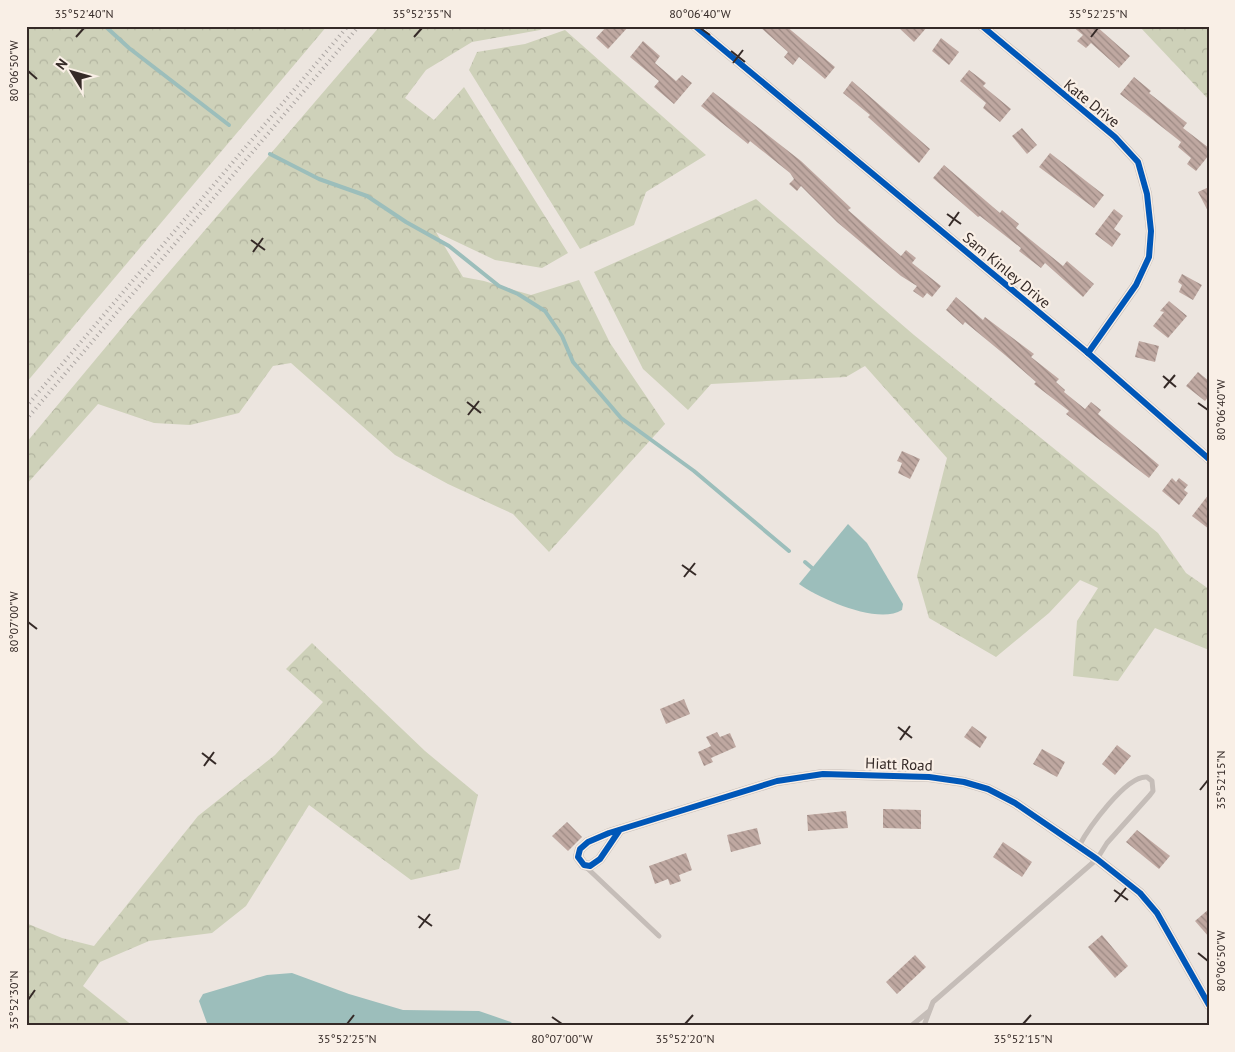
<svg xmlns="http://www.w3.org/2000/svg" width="1235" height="1052" viewBox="0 0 1235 1052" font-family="'PT Sans',sans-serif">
  <defs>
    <pattern id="forest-crowns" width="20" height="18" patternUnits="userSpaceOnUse" patternTransform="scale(1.25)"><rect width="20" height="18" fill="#ced1b9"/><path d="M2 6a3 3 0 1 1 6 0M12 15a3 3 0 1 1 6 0" fill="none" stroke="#b2b49f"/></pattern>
    <pattern id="building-back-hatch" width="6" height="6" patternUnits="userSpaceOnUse" patternTransform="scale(1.25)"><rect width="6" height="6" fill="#bfa8a1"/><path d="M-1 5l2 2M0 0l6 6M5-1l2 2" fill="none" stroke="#9c8983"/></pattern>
  </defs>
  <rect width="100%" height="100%" fill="#ece5df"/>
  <!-- forest -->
  <g fill="url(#forest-crowns)">
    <path d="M26,26H327L26,383Z"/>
    <path d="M380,26H547L540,30L472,42L426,70L405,98L434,120L464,87L568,253L542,268L495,260L436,232L463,277L484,281L531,295L579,280L610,343L665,424L549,552L513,514L448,484L395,455L291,363L273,366L239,413L190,425L154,423L98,404L26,485V443L145,300Z"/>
    <path d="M1139,26H1209V100Z"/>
    <path d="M565,30L706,155L646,192L634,225L580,249L469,70L477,52L525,44Z"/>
    <path d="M756,199L914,335L1158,533L1186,573L1209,589V650L1155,628L1118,681L1073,676L1077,621L1098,588L1080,580L1049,613L996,657L929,618L917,576L947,458L865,366L846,377L711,384L688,410L643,369L594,272Z"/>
    <path d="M312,643L425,751L478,795L459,869L411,880L309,805L246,906L212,933L149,941L100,962L83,986L133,1026H26V923L62,938L94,946L198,816L275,755L323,702L286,669Z"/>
  </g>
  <!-- water -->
  <g fill="#9cbebb">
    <path d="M848,524L867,543L903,604L902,610C878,625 820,599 799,584Z"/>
    <path d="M292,973L349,994L403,1010L479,1011L511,1022L514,1026H208L199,1001L203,994L267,975Z"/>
  </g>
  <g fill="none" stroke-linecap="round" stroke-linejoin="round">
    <!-- stream -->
    <g stroke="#9cbebb" stroke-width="4">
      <path d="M105,26L129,48L229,125"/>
      <path d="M270,154L319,179L367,196L406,222L449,246L499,286L518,294L545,311L562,336L573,362L621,418L694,471L789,551"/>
      <path d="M805,562L812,568"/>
    </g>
  </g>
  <!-- building -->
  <g fill="url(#building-back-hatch)">
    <path d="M607,26H629L608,49L596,38Z"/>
    <path d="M759,26H786L835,67L825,79L799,57L793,65L784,57L788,52Z"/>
    <path d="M897,26H928L914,42Z"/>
    <path d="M1072,26H1096L1130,56L1119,68L1091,43L1086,48L1077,41L1083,35Z"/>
    <path d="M941,38L959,52L949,65L932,51Z"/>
    <path d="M643,41L660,56L655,63L676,81L682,75L692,83L674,104L654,87L659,81L630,57Z"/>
    <path d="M969,70L986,83L983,86L1011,109L1000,122L983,108L986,103L960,81Z"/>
    <path d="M1134,77L1151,91L1149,93L1187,123L1183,128L1209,148V155L1196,171L1187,164L1191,158L1178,147L1181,142L1120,94Z"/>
    <path d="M852,81L930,149L919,163L868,117L870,115L843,93Z"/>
    <path d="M713,92L801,161L851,208L848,210L901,256L906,250L916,258L912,263L941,286L932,297L927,293L923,298L913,291L917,286L901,276L837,222L801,186L797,191L789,184L794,179L790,173L750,141L748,144L701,106Z"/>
    <path d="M1022,128L1037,145L1027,154L1012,136Z"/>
    <path d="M1050,153L1104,195L1094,208L1039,167Z"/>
    <path d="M944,165L1000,213L1002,210L1019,224L1016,228L1063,266L1067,261L1094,284L1083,297L1045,263L1041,268L1019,251L1021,248L980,216L978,217L933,178Z"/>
    <path d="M1209,187V213L1198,192Z"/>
    <path d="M1114,209L1123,216L1114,229L1121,234L1112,247L1095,234Z"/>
    <path d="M1182,274L1202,285L1193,300L1179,292L1182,285L1178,282Z"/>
    <path d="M956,297L983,320L985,317L1034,354L1031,357L1059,379L1056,382L1065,390L1064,392L1085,409L1091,402L1101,410L1098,414L1159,465L1149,478L1066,414L1069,411L1034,384L1036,382L1005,355L965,322L963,325L946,310Z"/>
    <path d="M1169,301L1187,316L1168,338L1153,326L1164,312L1160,311Z"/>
    <path d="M1139,341L1159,346L1155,362L1135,357Z"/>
    <path d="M1198,372L1209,381V396L1205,401L1186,386Z"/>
    <path d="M902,451L920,459L910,479L898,473L902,463L897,461Z"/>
    <path d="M1172,478L1176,482L1179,478L1188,485L1184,490L1188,493L1179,505L1162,491Z"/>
    <path d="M1209,494V529L1192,516Z"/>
    <path d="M684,699L690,714L666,724L660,709Z"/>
    <path d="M972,726L987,737L980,748L964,737Z"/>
    <path d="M717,732L720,737L730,733L736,747L711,758L713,762L704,766L698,752L711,746L706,737Z"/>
    <path d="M1117,745L1131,756L1115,775L1102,764Z"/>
    <path d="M1042,749L1065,762L1057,777L1033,764Z"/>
    <path d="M883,809L921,810V829L883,828Z"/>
    <path d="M846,811L848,828L808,831L807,815Z"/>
    <path d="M567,822L582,837L568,851L552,836Z"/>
    <path d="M757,828L761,844L731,852L727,835Z"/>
    <path d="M1137,830L1170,856L1159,869L1126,842Z"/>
    <path d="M1003,842L1032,862L1022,877L993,857Z"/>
    <path d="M686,853L692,870L679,875L681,881L670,885L668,879L655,884L649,866Z"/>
    <path d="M1209,909V937L1195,921Z"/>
    <path d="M1102,935L1128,966L1115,978L1088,947Z"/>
    <path d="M915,955L926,967L897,994L886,982Z"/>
  </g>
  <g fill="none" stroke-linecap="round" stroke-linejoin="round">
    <!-- lane -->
    <g stroke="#c5bdb8" stroke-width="5">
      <path d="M586,867L659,936"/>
      <path d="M911,1026L928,1012"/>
      <path d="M927,1026L925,1023L933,1002L1097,859L1107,843L1150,795L1153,791L1152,781L1147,777C1126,775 1088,829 1079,846"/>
    </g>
    <!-- street -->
    <g stroke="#c5bdb8" stroke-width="10">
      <path d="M695,26L1088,353L1209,459"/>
      <path d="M982,26L1115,137L1138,162L1147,194L1151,231L1149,257L1136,285L1088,353"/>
      <path d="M619,831L600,859L590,866L584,865L578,857L580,849L588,842L609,833L777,781L823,774L929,777L964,782L988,789L1015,803L1097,859L1140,893L1157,913L1209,1005"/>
    </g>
    <!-- rail -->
    <g stroke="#aca6a3" stroke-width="4" stroke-dasharray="1 4" stroke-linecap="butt">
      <path d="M26,407L348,26"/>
      <path d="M26,420L359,26"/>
    </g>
    <!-- cycleway casing -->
    <g stroke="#f9efe6" stroke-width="9">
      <g id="cycleway">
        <path d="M695,26L1088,353L1209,459"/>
        <path d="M982,26L1115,137L1138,162L1147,194L1151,231L1149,257L1136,285L1088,353"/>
        <path d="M619,831L600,859L590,866L584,865L578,857L580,849L588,842L609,833L777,781L823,774L929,777L964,782L988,789L1015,803L1097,859L1140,893L1157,913L1209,1005"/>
      </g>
    </g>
    <!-- cycleway -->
    <use href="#cycleway" stroke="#0057b8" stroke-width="6"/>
  </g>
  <!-- ticks -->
  <path fill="none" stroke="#352a27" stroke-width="2" d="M700,28L710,35M76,37L84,28M414,37L422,28M1091,37L1098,28M731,51L745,62M733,63L743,50M28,71L37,79M947,214L961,224M949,226L959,212M251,240L265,250M253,252L263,238M1163,376L1176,387M1164,388L1175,375M467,402L481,413M1198,403L1208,410M468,415L479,401M682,565L696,575M684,577L695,563M28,622L37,629M898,727L912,738M900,740L910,726M202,753L216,764M204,766L214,752M1200,790L1208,780M1114,890L1128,900M1115,902L1126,888M418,916L432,926M419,928L430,914M1198,953L1208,961M28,1000L35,990M552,1017L562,1024M347,1024L354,1015M685,1024L693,1015M1023,1024L1031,1015"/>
  <g text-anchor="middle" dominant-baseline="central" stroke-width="4.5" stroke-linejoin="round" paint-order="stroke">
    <!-- street labels -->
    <g font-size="15" fill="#352a27" stroke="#f9efe6">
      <text transform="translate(1092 103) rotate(39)">Kate Drive</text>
      <text transform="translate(1007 270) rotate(40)">Sam Kinley Drive</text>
      <text transform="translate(899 764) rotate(2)">Hiatt Road</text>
    </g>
  </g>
  <!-- border -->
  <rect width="1235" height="1052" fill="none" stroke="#f9efe6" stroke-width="55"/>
  <!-- north arrow -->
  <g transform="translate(72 72) rotate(307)" stroke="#f9efe6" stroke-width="4" paint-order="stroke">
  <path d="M0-4L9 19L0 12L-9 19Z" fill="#352a27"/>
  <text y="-8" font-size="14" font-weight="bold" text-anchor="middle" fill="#352a27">N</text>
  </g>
  <rect x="28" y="28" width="1180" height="996" fill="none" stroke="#352a27" stroke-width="2"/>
  <g font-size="12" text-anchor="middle" fill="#352a27">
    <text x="84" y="18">35°52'40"N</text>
    <text x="422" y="18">35°52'35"N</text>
    <text x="700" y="18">80°06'40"W</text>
    <text x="1098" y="18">35°52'25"N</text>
    <text transform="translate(14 71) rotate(-90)" y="4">80°06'50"W</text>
    <text transform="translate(1221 410) rotate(-90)" y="4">80°06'40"W</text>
    <text transform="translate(14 622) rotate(-90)" y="4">80°07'00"W</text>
    <text transform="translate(1221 780) rotate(-90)" y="4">35°52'15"N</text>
    <text transform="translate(1221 961) rotate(-90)" y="4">80°06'50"W</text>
    <text transform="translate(14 1000) rotate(-90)" y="4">35°52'30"N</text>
    <text x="347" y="1043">35°52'25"N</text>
    <text x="562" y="1043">80°07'00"W</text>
    <text x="685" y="1043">35°52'20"N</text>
    <text x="1023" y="1043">35°52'15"N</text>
  </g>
</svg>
